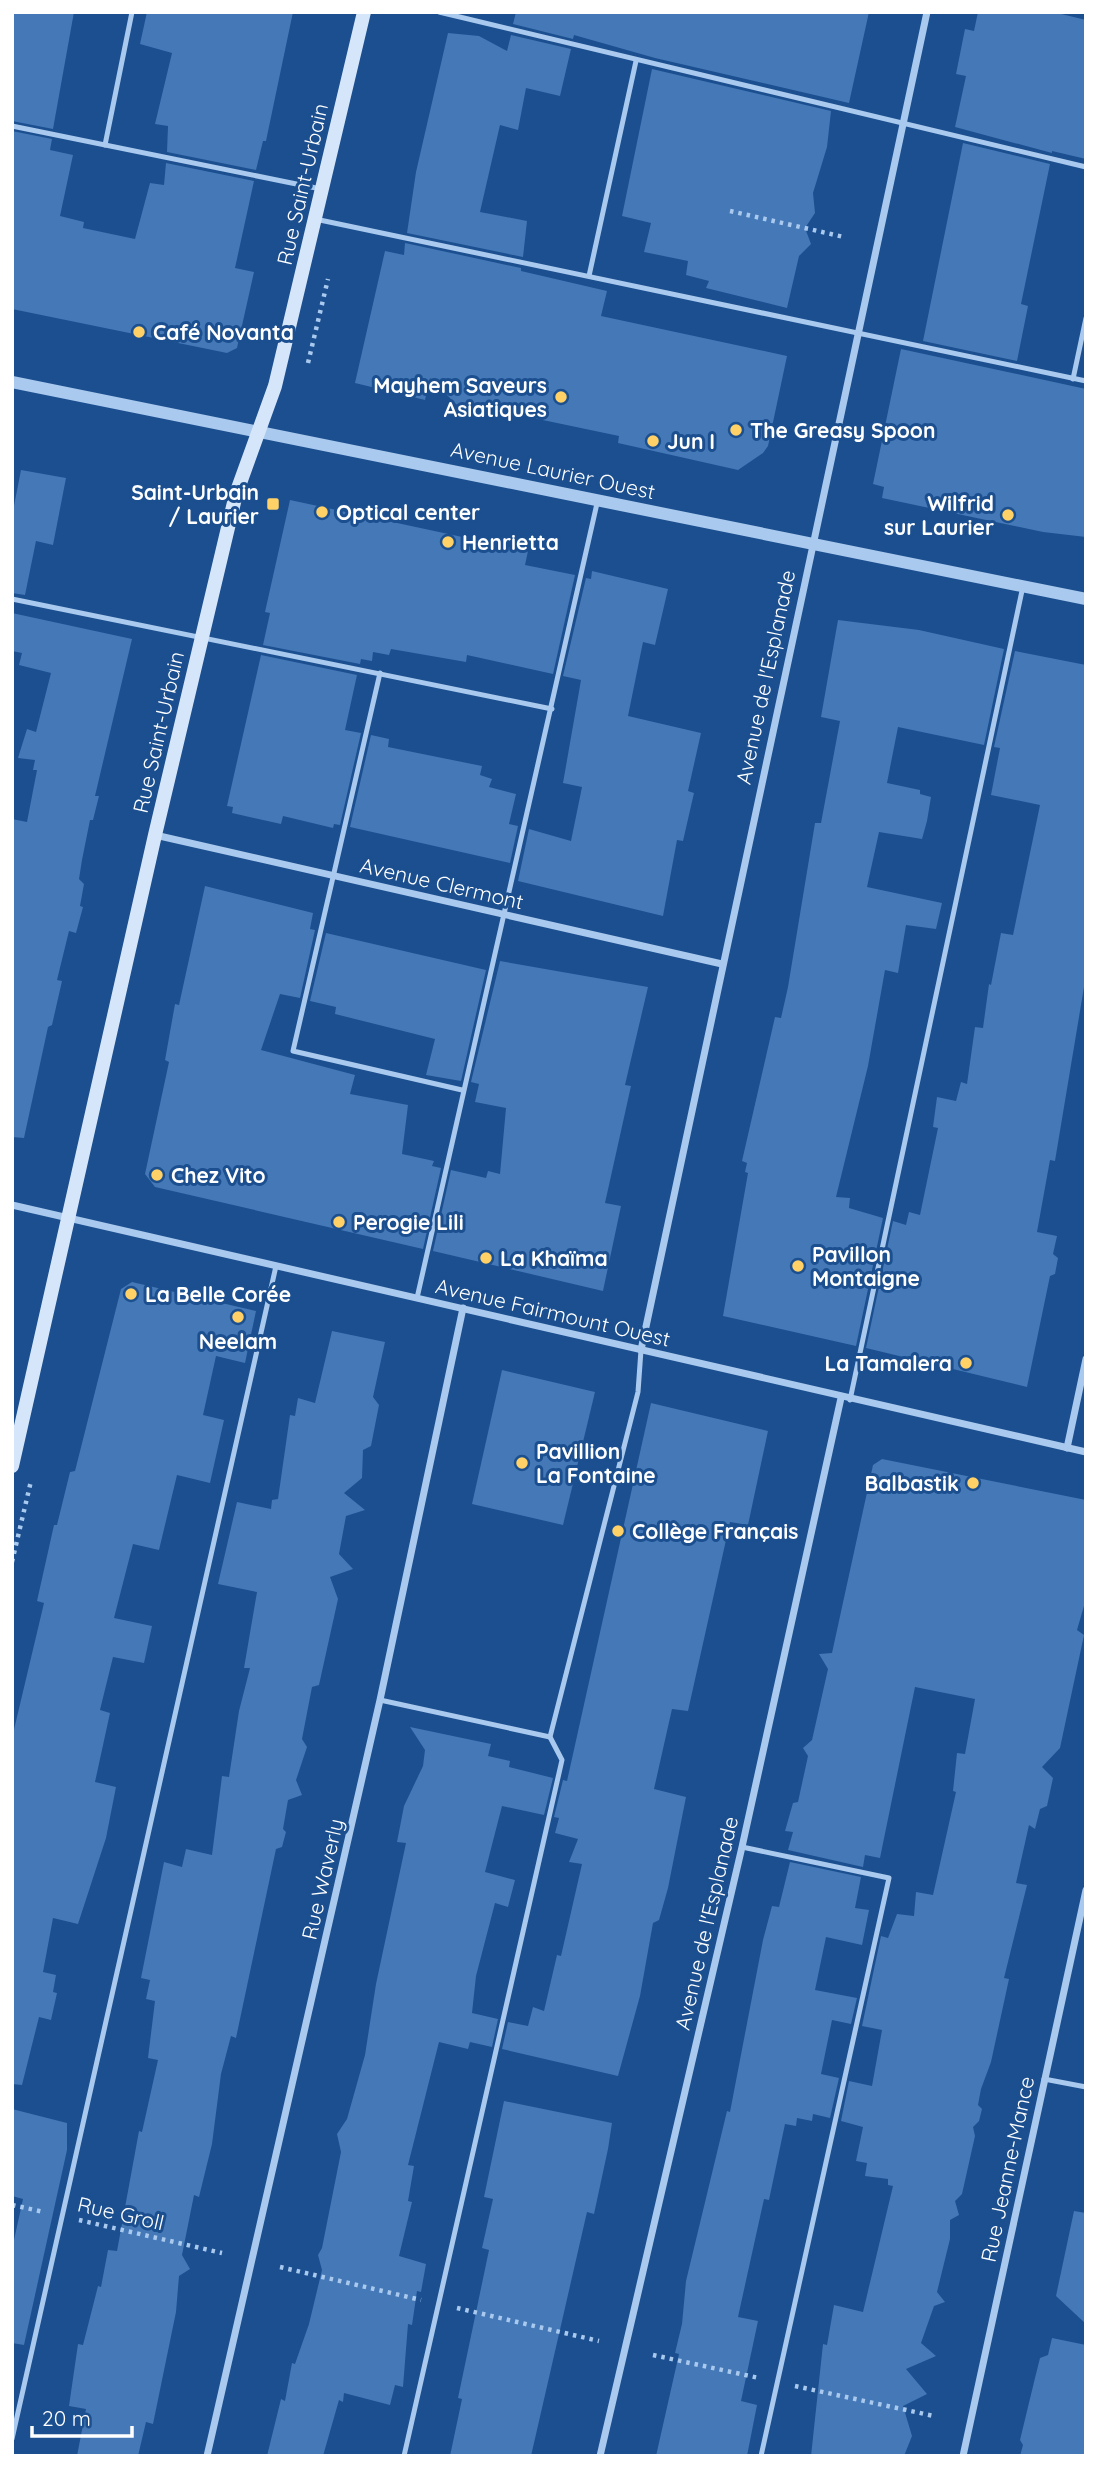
<svg xmlns="http://www.w3.org/2000/svg" width="1098" height="2468" viewBox="0 0 1098 2468" font-family="Quicksand,sans-serif">
  <rect width="100%" height="100%" fill="#1b4f8f"/>
  <!-- building -->
  <g fill="#4478b7">
    <path d="M12,12H74L53,129L12,121Z"/>
    <path d="M147,12H293L266,141H263L256,170L167,152L168,126L155,124L172,53L140,44Z"/>
    <path d="M516,12H869L849,103L655,58L574,35L573,39L513,24Z"/>
    <path d="M978,12H1053L1086,20V159L1052,151V153L955,127L966,76L956,74L965,29L974,31Z"/>
    <path d="M448,33L479,36L507,51L511,35L571,49L560,96L526,88L518,130L500,125L480,212L527,221L523,257L407,233L416,172Z"/>
    <path d="M652,69L831,111L827,147L813,193L815,213L805,228L811,244L799,256L787,308L706,288L709,281L686,275L688,261L644,252L651,223L622,216Z"/>
    <path d="M12,131L52,139L50,150L73,155L60,216L84,222L83,228L135,239L150,183L164,185L166,163L254,181L235,268L254,272L237,348L227,353L12,309Z"/>
    <path d="M963,143L1050,164L1021,304L1028,306L1017,361L923,341Z"/>
    <path d="M405,243L521,268V271L607,291L601,316L787,356L768,446L763,453L738,470L618,443L619,436L505,412L476,408L466,414L430,378L425,400L355,383L385,251L404,255Z"/>
    <path d="M901,349L1086,389V537L1043,532L882,498L884,487L873,484Z"/>
    <path d="M21,470L66,478L53,545L36,541L25,595L12,593V516Z"/>
    <path d="M290,500L528,551L525,565L575,575L553,674L467,655L466,662L391,649L389,655L373,652L372,661L361,659L360,664L263,645L270,613L265,612Z"/>
    <path d="M592,571L668,589L655,645L643,642L628,716L701,733L688,791L694,793L683,841L677,840L663,916L518,881L529,829L571,841L582,787L563,783L581,680L563,676L586,578L591,579Z"/>
    <path d="M12,613L132,639L95,796H99L93,820H90L82,860L79,879L84,884L80,906L83,907L76,933L69,931L57,980L62,981L52,1025L48,1027L24,1138L12,1137V819L27,822L37,770H33L35,760L18,758L27,729L36,732L51,673L19,665L22,653L12,651Z"/>
    <path d="M838,620L919,630L1004,649L984,745L898,727L887,783L920,790V794L931,797L927,821L922,839L879,832L867,887L942,903L936,929L906,925L898,973L885,970L868,1066L836,1197L850,1198L849,1208L883,1218L856,1346L723,1316L748,1173L745,1172L747,1163L742,1161L775,1017L781,1018L788,987L815,823H821L840,721L821,717Z"/>
    <path d="M1015,651L1086,665V975L1055,1161L1050,1160L1037,1232L1057,1236L1053,1254L1058,1258L1055,1274L1050,1276L1027,1387L866,1348L893,1221L906,1225L909,1212L920,1215L938,1128L933,1127L937,1097L956,1101L961,1082L967,1084L975,1027L983,1028L989,984L991,985L1001,933L1013,935L1040,805L991,795L1000,748L994,747Z"/>
    <path d="M261,655L357,675L345,730L361,733L340,825L334,824L333,828L283,816L281,824L232,813L233,807L227,806Z"/>
    <path d="M371,735L389,739L388,747L482,766L480,775L492,779L489,787L516,794L509,824L518,826L510,863L350,827Z"/>
    <path d="M205,886L313,913L310,929L315,930L300,998L280,994L261,1050L355,1075L350,1094L408,1105L402,1154L434,1161L432,1166L441,1168L423,1249L155,1187L145,1174L169,1062L165,1060L175,1004L179,1005Z"/>
    <path d="M326,933L486,970L461,1081L426,1075L435,1039L335,1014L336,1007L310,1001Z"/>
    <path d="M500,961L648,987L625,1085L631,1086L605,1203L621,1206L603,1291L433,1251L451,1170L486,1178L488,1171L500,1174L506,1108L475,1102L479,1084L471,1082Z"/>
    <path d="M132,1282L256,1311L245,1363L216,1356L203,1415L224,1420L210,1483L177,1475L159,1550L133,1544L114,1618L152,1626L144,1663L113,1657L100,1710L110,1713L95,1782L116,1787L106,1838L78,1924L53,1918L43,1972L56,1975L53,1992L57,1993L51,2020L39,2017L22,2085L12,2084V1738L44,1603L37,1601L54,1525H57L70,1472L75,1471L121,1289Z"/>
    <path d="M332,1331L385,1342L373,1397L379,1405L371,1446L363,1450L362,1478L344,1493L365,1510L346,1516L339,1554L353,1569L330,1577L338,1599L319,1685L312,1687L302,1739L307,1747L296,1780L302,1795L288,1800L283,1829L286,1832L282,1847L276,1849L236,2038L231,2036L221,2074L212,2144L199,2197L194,2195L182,2255L190,2269L179,2276L176,2312L153,2424L146,2422L138,2456H77L86,2409L69,2406L78,2344L83,2345L98,2286L101,2287L108,2250L117,2251L139,2131L142,2132L158,2060L148,2058L155,2001L146,1999L150,1980L141,1978L164,1862L182,1867L186,1849L212,1855L222,1776L229,1777L239,1711L250,1668H244L257,1592L218,1584L237,1502L271,1509L272,1500L278,1499L290,1415L295,1416L298,1398L315,1403Z"/>
    <path d="M502,1370L595,1392L563,1525L472,1504Z"/>
    <path d="M651,1403L768,1431L748,1525L730,1522L688,1711L672,1709L654,1789L686,1797L668,1888L659,1920L653,1923L640,1996L618,2076L502,2049L508,2022L528,2026L533,2007L544,2011L557,1955L561,1956L582,1864L569,1862L578,1839L555,1833L559,1818L554,1817L563,1780L567,1781Z"/>
    <path d="M882,1459L1086,1500V1599L1077,1630L1084,1635L1060,1748L1042,1767L1053,1778L1047,1806L1040,1809L1035,1829L1029,1825L1016,1883L1027,1885L1004,1978L1009,1979L991,2062L981,2089L978,2105L982,2109L979,2121L973,2127L975,2136L962,2194L955,2201L959,2215L950,2220V2239L937,2292L945,2302L934,2306L921,2343L936,2356L906,2369L927,2394L903,2406L912,2436L904,2456H811L823,2344L827,2345L834,2305L863,2312L893,2186L888,2185V2179L865,2176L867,2163L856,2161L863,2127L841,2121L849,2081L872,2086L882,2030L862,2026L881,1936L888,1938L897,1914L914,1916L916,1892L933,1895L956,1792L953,1791L957,1753L965,1754L975,1699L915,1687L880,1858L865,1855L863,1867L788,1850L793,1832L785,1831L793,1803L798,1802L808,1756L803,1748L812,1740L828,1669L819,1654L832,1653L873,1465Z"/>
    <path d="M410,1727L491,1744L488,1756L510,1761L509,1767L553,1778L544,1815L502,1806L485,1872L515,1880L508,1907L495,1903L476,1976L472,2013L498,2019L492,2047L470,2042L468,2049L439,2042L408,2165L414,2166L408,2201L412,2202L399,2256L426,2264L421,2292L417,2291L412,2325L408,2324L403,2387L395,2385L390,2405L344,2393L343,2402L339,2400L323,2456H267L281,2399L285,2401L292,2363L295,2364L309,2324L322,2270L318,2255L322,2248L341,2152L337,2134L347,2119L365,2055L376,1984L406,1843L397,1842L404,1806L423,1766L425,1750Z"/>
    <path d="M790,1862L861,1877L855,1908L869,1910L862,1945L826,1937L815,1990L857,1998L851,2024L832,2020L821,2074L839,2078L830,2118L813,2114L812,2121L797,2118L796,2126L785,2124L769,2200L764,2199L738,2317L758,2321L741,2401L757,2405L747,2456H656L679,2354L675,2353L682,2324L686,2281L727,2111L730,2112L763,1940L772,1906L779,1907Z"/>
    <path d="M504,2101L612,2123L608,2149L594,2214L587,2212L531,2456H450L462,2399L458,2398L489,2250L482,2248L493,2199L484,2197Z"/>
    <path d="M12,2109L67,2123V2150L24,2345L12,2343V2249L23,2199L12,2196Z"/>
    <path d="M1074,2211L1086,2213V2324L1056,2296Z"/>
    <path d="M1052,2338L1086,2345V2456H1020L1023,2445L1020,2440L1035,2378L1040,2358L1048,2355Z"/>
  </g>
  <g fill="none" stroke-linecap="round" stroke-linejoin="round">
    <!-- path -->
    <g stroke="#a9c9ee" stroke-width="4.5" stroke-dasharray="3.5 5" stroke-linecap="butt">
      <path d="M730,211L844,237"/>
      <path d="M308,363L328,279"/>
      <path d="M12,1562L31,1481"/>
      <path d="M12,2205L44,2212"/>
      <path d="M79,2220L222,2253"/>
      <path d="M280,2267L421,2300"/>
      <path d="M457,2308L599,2341"/>
      <path d="M653,2355L759,2378"/>
      <path d="M795,2386L934,2416"/>
    </g>
    <!-- service -->
    <g stroke="#a9c9ee" stroke-width="5">
      <path d="M439,12L1086,167"/>
      <path d="M12,126L321,189"/>
      <path d="M105,145L132,12"/>
      <path d="M315,219L1086,381"/>
      <path d="M589,276L636,61"/>
      <path d="M1073,379L1086,318"/>
      <path d="M12,599L552,709"/>
      <path d="M380,673L293,1051L462,1090"/>
      <path d="M417,1298L598,499"/>
      <path d="M850,1400L1023,586"/>
      <path d="M380,1700L550,1737"/>
      <path d="M742,1847L889,1878L761,2456"/>
      <path d="M1044,2079L1086,2087"/>
      <path d="M12,2439L276,1266"/>
      <path d="M404,2456L562,1760L550,1737L638,1392L641,1350"/>
    </g>
    <!-- minor -->
    <g stroke="#a9c9ee" stroke-width="7">
      <path d="M155,835L722,964"/>
      <path d="M12,1205L1086,1452"/>
      <path d="M641,1350L927,12"/>
      <path d="M1067,1448L1086,1359"/>
      <path d="M207,2456L380,1700L463,1308"/>
      <path d="M600,2456L742,1847L841,1398"/>
      <path d="M963,2456L1086,1890"/>
    </g>
    <!-- tertiary -->
    <path stroke="#a9c9ee" stroke-width="12" d="M12,382L1086,599"/>
    <!-- secondary -->
    <path stroke="#d6e6fa" stroke-width="14" d="M12,1466L155,835L236,494L275,386L364,12"/>
  </g>
  <!-- markers -->
  <g fill="#ffd166" stroke="#1b4f8f" stroke-width="2.5">
    <circle cx="139" cy="332" r="7"/>
    <circle cx="561" cy="397" r="7"/>
    <circle cx="736" cy="430" r="7"/>
    <circle cx="653" cy="441" r="7"/>
    <rect x="266" y="497" width="14" height="14" rx="3.5"/>
    <circle cx="322" cy="512" r="7"/>
    <circle cx="1008" cy="515" r="7"/>
    <circle cx="448" cy="542" r="7"/>
    <circle cx="157" cy="1175" r="7"/>
    <circle cx="339" cy="1222" r="7"/>
    <circle cx="486" cy="1258" r="7"/>
    <circle cx="798" cy="1266" r="7"/>
    <circle cx="131" cy="1294" r="7"/>
    <circle cx="238" cy="1317" r="7"/>
    <circle cx="966" cy="1363" r="7"/>
    <circle cx="522" cy="1463" r="7"/>
    <circle cx="973" cy="1483" r="7"/>
    <circle cx="618" cy="1531" r="7"/>
  </g>
  <g text-anchor="middle" dominant-baseline="central" stroke-width="6" stroke-linejoin="round" paint-order="stroke">
    <!-- street labels -->
    <g font-size="21" fill="#fff" stroke="#1b4f8f">
      <text transform="translate(302 184) rotate(-77)">Rue Saint-Urbain</text>
      <text transform="translate(553 470) rotate(12)">Avenue Laurier Ouest</text>
      <text transform="translate(765 677) rotate(-78)">Avenue de l'Esplanade</text>
      <text transform="translate(158 732) rotate(-77)">Rue Saint-Urbain</text>
      <text transform="translate(442 883) rotate(13)">Avenue Clermont</text>
      <text transform="translate(553 1312) rotate(13)">Avenue Fairmount Ouest</text>
      <text transform="translate(322 1879) rotate(-77)">Rue Waverly</text>
      <text transform="translate(706 1923) rotate(-77)">Avenue de l'Esplanade</text>
      <text transform="translate(1007 2169) rotate(-78)">Rue Jeanne-Mance</text>
      <text transform="translate(121 2213) rotate(13)">Rue Groll</text>
    </g>
    <!-- poi labels -->
    <g font-size="21" font-weight="bold" fill="#fff" stroke="#1b4f8f" text-anchor="start">
      <text x="153" y="332">Café Novanta</text>
      <text x="547" y="385" text-anchor="end">Mayhem Saveurs<tspan x="547" dy="24">Asiatiques</tspan></text>
      <text x="750" y="430">The Greasy Spoon</text>
      <text x="667" y="441">Jun I</text>
      <text x="259" y="492" text-anchor="end">Saint-Urbain<tspan x="259" dy="24">/ Laurier</tspan></text>
      <text x="994" y="503" text-anchor="end">Wilfrid<tspan x="994" dy="24">sur Laurier</tspan></text>
      <text x="336" y="512">Optical center</text>
      <text x="462" y="542">Henrietta</text>
      <text x="171" y="1175">Chez Vito</text>
      <text x="353" y="1222">Perogie Lili</text>
      <text x="812" y="1254">Pavillon<tspan x="812" dy="24">Montaigne</tspan></text>
      <text x="500" y="1258">La Khaïma</text>
      <text x="145" y="1294">La Belle Corée</text>
      <text x="238" y="1341" text-anchor="middle">Neelam</text>
      <text x="952" y="1363" text-anchor="end">La Tamalera</text>
      <text x="536" y="1451">Pavillion<tspan x="536" dy="24">La Fontaine</tspan></text>
      <text x="959" y="1483" text-anchor="end">Balbastik</text>
      <text x="632" y="1531">Collège Français</text>
    </g>
  </g>
  <!-- border -->
  <rect width="1098" height="2468" fill="none" stroke="#ffffff" stroke-width="28"/>
  <!-- scale -->
  <path d="M32 2426v10h100v-10" fill="none" stroke="#ffffff" stroke-width="3.5"/>
  <text x="42" y="2426" font-size="21" fill="#ffffff" stroke="#1b4f8f" stroke-width="5" paint-order="stroke">20 m</text>
</svg>
